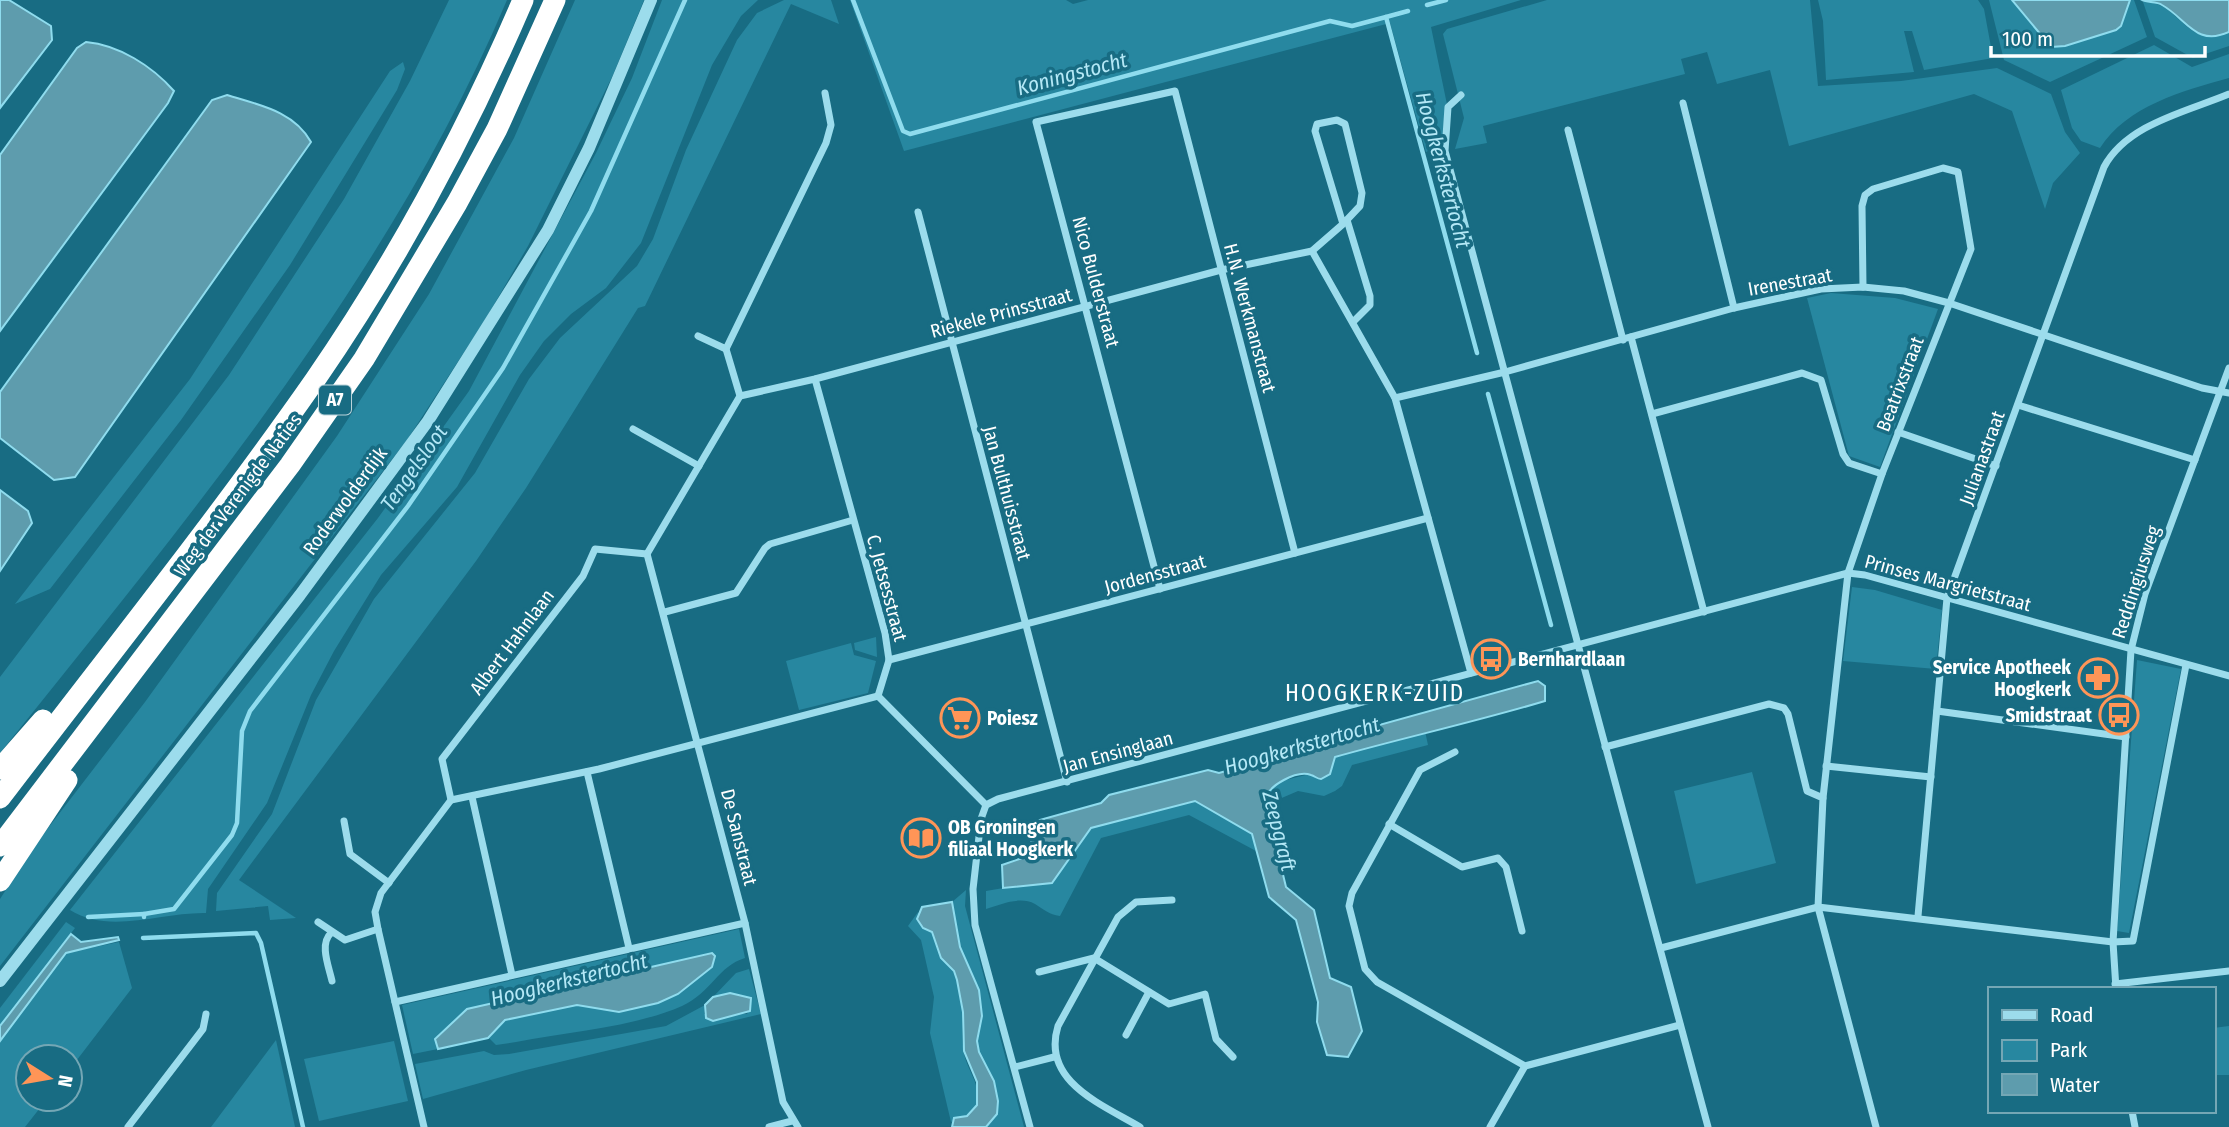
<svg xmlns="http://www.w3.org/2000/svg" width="2229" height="1127" viewBox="0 0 2229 1127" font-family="'Fira Sans Condensed',sans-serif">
  <rect width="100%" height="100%" fill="#186c83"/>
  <!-- green -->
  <g fill="#2787a0">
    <path d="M449,0H507C390,277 187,520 0,753V677L229,375L344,199L410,81Z"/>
    <path d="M575,0H644L613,75L528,246L485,320L407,440L0,966V899L35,845L145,702L337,436L429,294L514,138Z"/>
    <path d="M662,0H758L741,16L712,65L641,243L606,288L571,314L544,341L520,375L457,487L381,575L334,651L311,695L267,803L208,889L206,913C162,912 109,935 70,910L378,518L469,391L596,153L632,78Z"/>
    <path d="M784,0H831L839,24L791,4L645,306L638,308L526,488L476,561L239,880L296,918L270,920L268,906L216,911L217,893L272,814L316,700L374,599L475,473L529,379L560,338L637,266L653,239L686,150L737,40L757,13Z"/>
    <path d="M850,0H1066L1073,4L1088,0H1521L1431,27L1450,119L1436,149L1426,152L1390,23L904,151Z"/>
    <path d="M1547,0H1810L1818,86L1901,81L1997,68L2051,94L2065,132L2080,153L2053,183L2045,209L2012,111L1974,94L1789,146L1770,70L1717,84L1707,52L1681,59L1685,74L1483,126L1487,143L1455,149L1464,118L1443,34L1447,29Z"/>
    <path d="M1818,0H1978L1984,9L1993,58L1924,70L1912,31H1904L1914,72L1826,80L1823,21Z"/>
    <path d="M1989,0H2012L2052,47L2065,46L2121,26L2130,0H2134L2147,37L2050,82L2004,60Z"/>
    <path d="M2143,2C2180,0 2185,51 2229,32V46L2193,58L2155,37Z"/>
    <path d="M2154,45L2192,67L2229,54V78C2182,91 2127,106 2100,148L2081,141L2072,128L2061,90Z"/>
    <path d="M403,62L405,69L397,90L290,265L181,420L50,589L15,604L190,379L390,71Z"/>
    <path d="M1831,293L1895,298L1938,309L1880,467L1849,456L1807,298Z"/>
    <path d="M1852,587L1875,590L1942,610L1936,669L1843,661Z"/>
    <path d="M876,637L877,657L855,650L854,643Z"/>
    <path d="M851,643L854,655L876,661L868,693L799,710L786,661Z"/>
    <path d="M2137,660L2181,669L2129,933L2117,931Z"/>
    <path d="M1425,731L1428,745L1352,765L1342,786L1335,791L1324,796L1298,791L1277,800L1281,829L1274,836L1265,800L1267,790L1277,782L1310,774L1321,779L1330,774L1335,757Z"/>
    <path d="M1752,772L1776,863L1696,884L1674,791Z"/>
    <path d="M1195,801L1252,834L1256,851L1189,815L1101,838L1060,916C1048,914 1045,910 1035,904C1020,896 1002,904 986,909V891L1026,884L1052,883L1091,828Z"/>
    <path d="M966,890L965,906L1024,1127H986L997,1114L998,1101L987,1067L979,1052L977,1041L982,1016L979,990L960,947L952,902Z"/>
    <path d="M918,912C916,926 925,924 932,932C938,939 937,950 941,958C943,962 949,964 952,969C970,993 959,1027 964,1054C969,1074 981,1084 977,1105L967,1116H960L951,1122L930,1033L934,997L931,984L921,940L908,926Z"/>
    <path d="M66,922L75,928L0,1026V1008Z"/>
    <path d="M739,929L745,958C718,966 712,992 682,1006C634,1027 568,1032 516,1042L496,1045L489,1038L505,1020L577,1005L619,1012L658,1003L678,994L712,967V953L467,1009L435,1039L438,1049L413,1054L402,1005Z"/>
    <path d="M119,942L132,988L70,1069V1057H28V1099H47L25,1127H0V1041L66,953Z"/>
    <path d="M749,969L761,1014L526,1070L423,1099L415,1064L484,1051L494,1055L509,1054L666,1026L705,1005L704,1014H747L751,1007L730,993L713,997L736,973Z"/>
    <path d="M2229,1026V1075H2213V1028Z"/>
    <path d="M276,1040L295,1127H211Z"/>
    <path d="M394,1041L408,1101L319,1121L304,1059Z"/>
  </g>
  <!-- water -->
  <g fill="#5e9cad" stroke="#8fdcee" stroke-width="2">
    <path d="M0,0H9L51,26L52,40L0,108Z"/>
    <path d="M2012,0H2130L2121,26L2116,30L2065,46L2051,47Z"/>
    <path d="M2142,0H2229V32C2196,47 2187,19 2162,5C2156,1 2147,3 2142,0Z"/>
    <path d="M86,42C119,45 152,66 174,91L168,103L0,331V155L77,48Z"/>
    <path d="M227,95C259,105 294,111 311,142L75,477L54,480L0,438V392L212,100Z"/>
    <path d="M0,490L28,511L32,523L0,571Z"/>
    <path d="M1538,681L1545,686V701C1475,722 1406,737 1335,757L1330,774L1321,779C1317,779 1315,776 1311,775C1297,770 1268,785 1265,800L1286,887L1314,910L1330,978L1351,987L1362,1031L1348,1057L1327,1055L1317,1022L1318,1002L1296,920L1269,897L1252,834L1195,801L1091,828L1052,883L1003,888L1002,865L1028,856L1036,821L1101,803L1109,795L1208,770L1219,773L1305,749L1307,745Z"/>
    <path d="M952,902L960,947L979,990L982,1016L977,1041L979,1052L994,1081L998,1101L997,1114L986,1127H952L954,1118L967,1116L977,1105V1082L964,1051L963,1012L957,980L954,971L941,958L932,932L923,928L917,919L922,907Z"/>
    <path d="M71,934L81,942L118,937L119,940L66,953L0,1041V1026Z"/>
    <path d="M712,953L715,956L712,967L678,994L658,1003L619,1012L577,1005L505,1020L488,1038L438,1049L435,1039L467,1009Z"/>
    <path d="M730,993L751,998L750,1011L713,1021L706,1018L705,1005L713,997Z"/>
  </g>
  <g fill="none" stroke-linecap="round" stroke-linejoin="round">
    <!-- stream -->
    <g stroke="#8fdcee" stroke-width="4.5">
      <path d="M853,0L903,131L910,134L1330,21L1352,26L1386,17"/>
      <path d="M1427,5L1446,0"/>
      <path d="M1408,11L1386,17L1477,353"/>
      <path d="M1488,394L1551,625"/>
      <path d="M88,917L144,914"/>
      <path d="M144,917V914L174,909L232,835L237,823L242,731L250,711L408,506L503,368L591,211L685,0"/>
      <path d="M143,938L256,933L261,943L303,1127"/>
    </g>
    <!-- minor -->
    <g stroke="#9cdcec" stroke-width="7">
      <path d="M1461,95L1448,107L1445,151L1708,1127"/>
      <path d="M1683,103L1734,308"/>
      <path d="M1568,130L1623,340"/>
      <path d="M918,212L1067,782"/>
      <path d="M1347,220L1370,296V305L1354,321"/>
      <path d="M1312,251L1395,398L1471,673"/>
      <path d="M698,336L726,349L826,143L831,125L825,93"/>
      <path d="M1631,337L1704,612"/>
      <path d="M815,379L885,633L889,660L878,696L986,805"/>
      <path d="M740,396L815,379L1221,270L1312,251L1343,224L1315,131L1317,124L1337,120L1345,124L1362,193L1360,206L1343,224"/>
      <path d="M1395,398L1505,372L1734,308L1821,289L1863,287L1904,291L1949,303L2202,388L2229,393"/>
      <path d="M2018,405L2195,460"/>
      <path d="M1652,414L1802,373L1821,380L1843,454L1849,463L1882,474"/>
      <path d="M633,429L699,466"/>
      <path d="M1898,432L1996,466"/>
      <path d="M647,554L745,923L783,1102L798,1127"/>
      <path d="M1160,589L1036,122L1175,91L1295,553"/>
      <path d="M665,612L736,593L765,548L770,544L853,520"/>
      <path d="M889,660L1428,518"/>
      <path d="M1937,711L2126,737"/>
      <path d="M1605,747L1769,704L1784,708L1788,714L1807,791L1823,798L1818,907L1876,1127"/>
      <path d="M1455,752L1420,770L1352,893L1349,906L1365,969L1377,982L1525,1066L1680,1025"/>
      <path d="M1826,766L1931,777"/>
      <path d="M587,772L629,948"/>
      <path d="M472,797L512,975"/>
      <path d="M1823,798L1848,573L1882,474L1971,249L1958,172L1943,168L1873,189L1865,195L1862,206L1863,287"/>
      <path d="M451,800L599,769L878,696"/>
      <path d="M344,821L350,854L389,883"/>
      <path d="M1389,824L1462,867L1498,858L1506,867L1522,931"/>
      <path d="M1918,916L1947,598L2104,167C2127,124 2186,112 2229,94"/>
      <path d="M318,922L345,940L378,929L375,912L381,893L451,800L442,759L583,576L595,549L647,554L740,396L726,349"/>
      <path d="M378,929L424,1127"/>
      <path d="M331,933C319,944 329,967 332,981"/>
      <path d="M1661,948L1818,907L2113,942L2133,941L2186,665"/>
      <path d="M1039,972L1094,958L1169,1004L1205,994L1216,1039L1233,1057"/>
      <path d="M2115,984L2229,971"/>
      <path d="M2116,989L2113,942L2131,650L2145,594L2229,368"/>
      <path d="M395,1002L745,923"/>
      <path d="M1126,1035L1149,992"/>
      <path d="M1015,1067L1054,1057"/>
      <path d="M2132,1111L2135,1127"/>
      <path d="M128,1127L203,1029L206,1014"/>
      <path d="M769,1127L792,1121"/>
      <path d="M1030,1127L975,925L973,889L981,819L986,805L998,799L1848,573L1865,575L2229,676"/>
      <path d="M1140,1127C1101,1104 1041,1081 1058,1026L1118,917L1136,902L1172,900"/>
      <path d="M1490,1127L1525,1066"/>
    </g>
    <!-- tertiary -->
    <path stroke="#9cdcec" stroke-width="12" d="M0,981L300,595L428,421L548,230L589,148L651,0"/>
    <!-- motorway -->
    <g stroke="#fff" stroke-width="21">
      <path d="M0,769L43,720"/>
      <path d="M0,798C105,660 215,523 315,380C397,261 466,133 523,0"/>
      <path d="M0,846L290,465L364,359L457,203L497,129L555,0"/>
      <path d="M0,881L67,780"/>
    </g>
  </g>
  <!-- icons -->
  <defs>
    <g id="bus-ring" transform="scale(2.0125)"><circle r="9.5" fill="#186c83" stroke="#ff9557" stroke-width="1.5"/><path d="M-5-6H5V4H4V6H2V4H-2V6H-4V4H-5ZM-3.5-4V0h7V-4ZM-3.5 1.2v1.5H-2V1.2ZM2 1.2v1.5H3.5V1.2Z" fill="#ff9557"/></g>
    <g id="pharmacy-ring" transform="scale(2.0125)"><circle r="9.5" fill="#186c83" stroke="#ff9557" stroke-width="1.5"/><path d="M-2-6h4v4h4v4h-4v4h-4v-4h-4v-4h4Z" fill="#ff9557"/></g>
    <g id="supermarket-ring" transform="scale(2.0125)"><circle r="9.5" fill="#186c83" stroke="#ff9557" stroke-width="1.5"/><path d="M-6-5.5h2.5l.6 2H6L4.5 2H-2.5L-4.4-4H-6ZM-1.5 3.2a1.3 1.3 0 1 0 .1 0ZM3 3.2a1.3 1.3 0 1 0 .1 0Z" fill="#ff9557"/></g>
    <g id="library-ring" transform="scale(2.0125)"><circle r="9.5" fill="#186c83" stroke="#ff9557" stroke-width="1.5"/><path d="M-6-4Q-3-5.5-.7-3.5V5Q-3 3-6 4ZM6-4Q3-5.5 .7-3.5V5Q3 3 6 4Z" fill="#ff9557"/></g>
  </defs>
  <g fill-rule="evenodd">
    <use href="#bus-ring" x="1491" y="659"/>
    <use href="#pharmacy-ring" x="2098" y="678"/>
    <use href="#bus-ring" x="2119" y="715"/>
    <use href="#supermarket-ring" x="960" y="718"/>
    <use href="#library-ring" x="921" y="838"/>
  </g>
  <g text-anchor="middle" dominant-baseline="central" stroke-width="7" stroke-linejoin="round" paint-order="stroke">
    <!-- shield labels -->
    <rect fill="#186c83" stroke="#bad3da" stroke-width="2" x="319" y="385.5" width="32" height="29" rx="5"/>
    <g font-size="18" font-weight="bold" fill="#fff">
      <text x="335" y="400">A7</text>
    </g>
    <!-- street labels -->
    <g font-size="19" fill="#fff" stroke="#186c83">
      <text transform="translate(1096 282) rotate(75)">Nico Bulderstraat</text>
      <text transform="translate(1790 282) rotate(-10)">Irenestraat</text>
      <text transform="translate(1001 313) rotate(-15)">Riekele Prinsstraat</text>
      <text transform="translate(1250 318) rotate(75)">H.N. Werkmanstraat</text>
      <text transform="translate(1900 384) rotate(-69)">Beatrixstraat</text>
      <text transform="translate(1982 458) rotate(-70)">Julianastraat</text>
      <text transform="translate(1007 493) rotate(75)">Jan Bulthuisstraat</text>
      <text transform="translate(238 495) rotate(-53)">Weg der Verenigde Naties</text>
      <text transform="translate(345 501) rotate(-54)">Roderwolderdijk</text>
      <text transform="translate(1155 574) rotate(-15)">Jordensstraat</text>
      <text transform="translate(2136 582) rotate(-72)">Reddingiusweg</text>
      <text transform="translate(1948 583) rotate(15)">Prinses Margrietstraat</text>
      <text transform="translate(887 588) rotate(75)">C. Jetsesstraat</text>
      <text transform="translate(512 642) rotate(-53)">Albert Hahnlaan</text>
      <text transform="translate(1118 752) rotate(-15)">Jan Ensinglaan</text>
      <text transform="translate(739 837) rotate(76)">De Sanstraat</text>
    </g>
    <!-- poi labels -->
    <g font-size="19" font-weight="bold" fill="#fff" stroke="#186c83" text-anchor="start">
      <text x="1518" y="659">Bernhardlaan</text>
      <text x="2071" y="667" text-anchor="end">Service Apotheek<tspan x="2071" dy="22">Hoogkerk</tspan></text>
      <text x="2092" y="715" text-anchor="end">Smidstraat</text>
      <text x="987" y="718">Poiesz</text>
      <text x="948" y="827">OB Groningen<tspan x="948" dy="22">filiaal Hoogkerk</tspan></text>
    </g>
    <!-- water labels -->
    <g font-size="21" font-style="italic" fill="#b4e8f6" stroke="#186c83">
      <text transform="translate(1072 74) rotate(-15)">Koningstocht</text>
      <text transform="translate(1443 170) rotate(75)">Hoogkerkstertocht</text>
      <text transform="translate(414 468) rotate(-55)">Tengelsloot</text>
      <text transform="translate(1302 746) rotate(-16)">Hoogkerkstertocht</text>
      <text transform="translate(1279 831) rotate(76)">Zeepgraft</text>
      <text transform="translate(569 980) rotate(-14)">Hoogkerkstertocht</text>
    </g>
    <!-- quarter labels -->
    <g font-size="23" letter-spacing="2" fill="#fff" stroke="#186c83">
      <text x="1375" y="693">HOOGKERK-ZUID</text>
    </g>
  </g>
  <!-- legend -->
  <rect x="1988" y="987" width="228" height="126" fill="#186c83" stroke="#74a7b5" stroke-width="2"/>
  <rect x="2002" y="1010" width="35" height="10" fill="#9cdcec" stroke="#74a7b5" stroke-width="2"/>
  <text x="2050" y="1022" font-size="21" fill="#ffffff">Road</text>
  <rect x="2002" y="1040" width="35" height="21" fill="#2787a0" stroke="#74a7b5" stroke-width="2"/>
  <text x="2050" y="1057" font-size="21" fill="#ffffff">Park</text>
  <rect x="2002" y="1074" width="35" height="21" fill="#5e9cad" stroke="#74a7b5" stroke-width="2"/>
  <text x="2050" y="1092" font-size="21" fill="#ffffff">Water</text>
  <!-- north arrow -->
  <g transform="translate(49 1078) rotate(101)"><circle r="33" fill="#186c83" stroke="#74a7b5" stroke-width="2"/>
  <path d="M0-5L12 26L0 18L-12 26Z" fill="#ff9557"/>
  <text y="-10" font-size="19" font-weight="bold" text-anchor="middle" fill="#ffffff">N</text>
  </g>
  <!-- scale -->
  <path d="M1991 46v10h214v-10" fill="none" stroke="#ffffff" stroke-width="3.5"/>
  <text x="2002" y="46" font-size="21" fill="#ffffff" stroke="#186c83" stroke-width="5" paint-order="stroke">100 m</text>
</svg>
